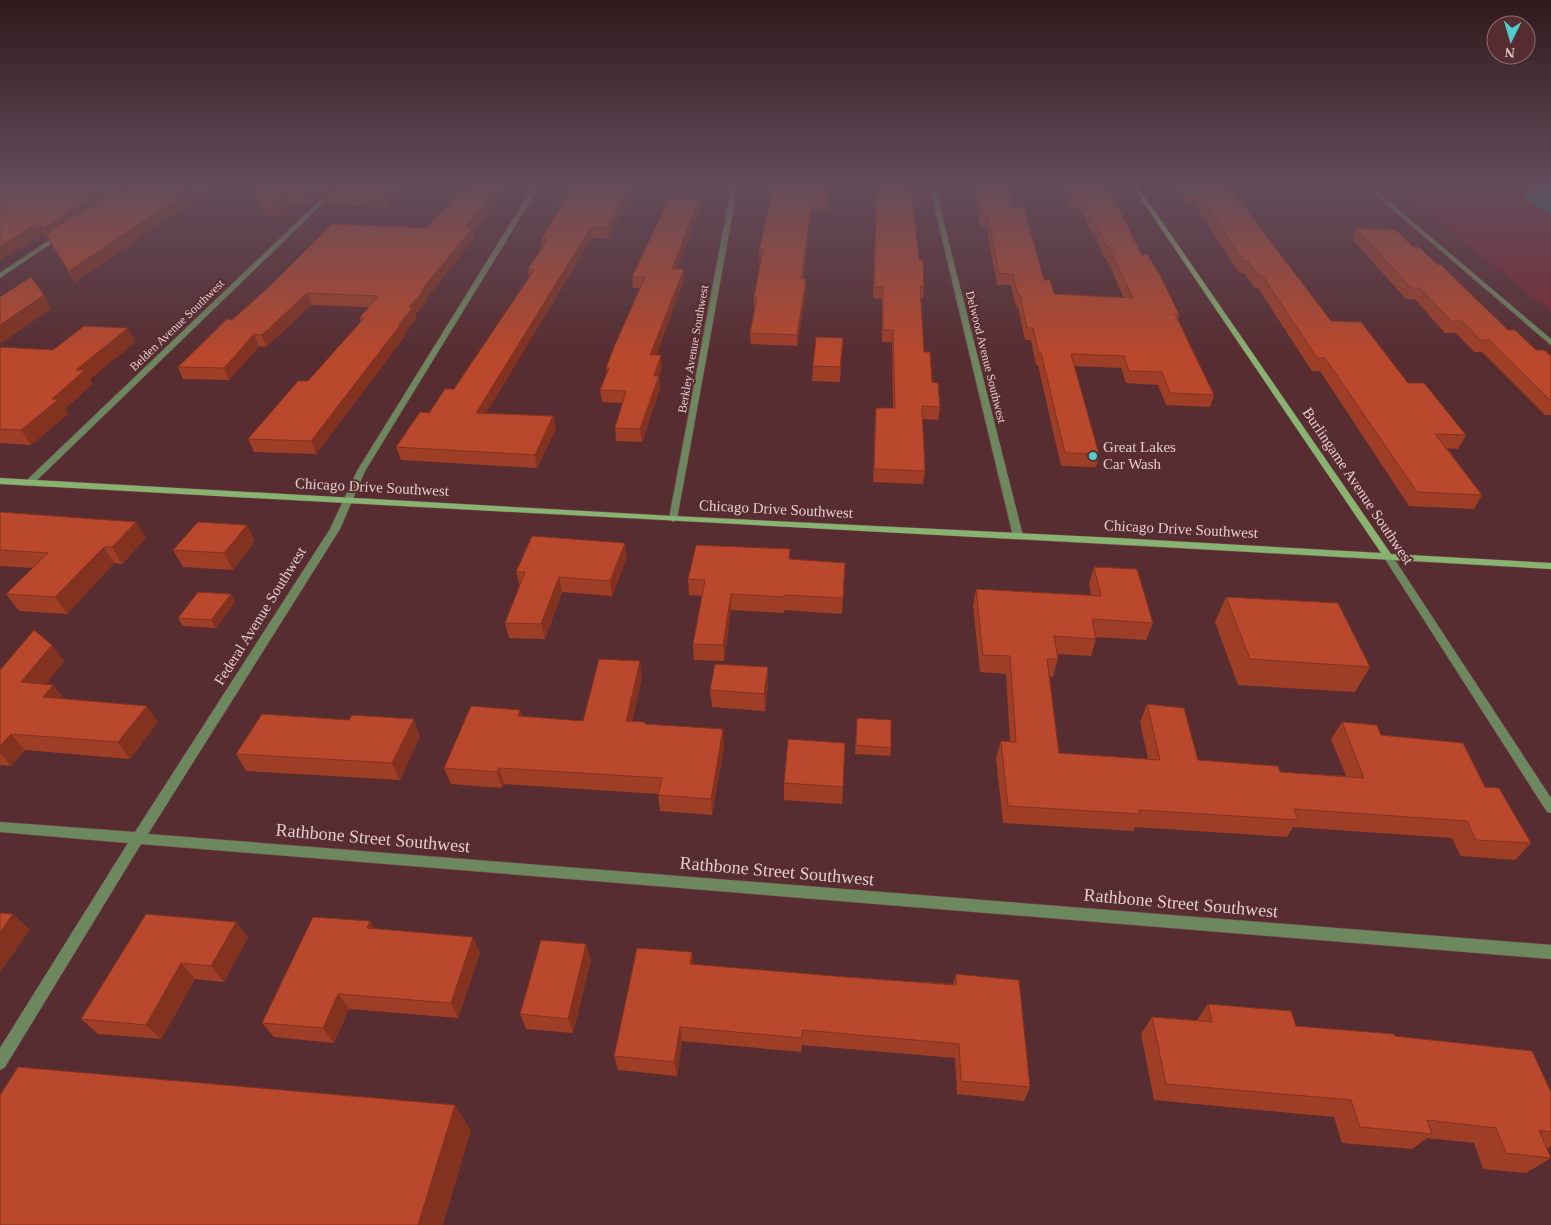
<svg xmlns="http://www.w3.org/2000/svg" width="1551" height="1225" viewBox="0 0 1551 1225" font-family="Georgia,serif">
  <rect width="100%" height="100%" fill="#572d31"/>
  <!-- green -->
  <path fill="#772934" d="M1393,184H1551V312Z"/>
  <!-- water -->
  <path fill="#0a8181" d="M1524,184H1551V214L1524,199Z"/>
  <g fill="none" stroke-linecap="round" stroke-linejoin="round">
    <!-- street casing -->
    <g stroke="#744d50" stroke-width="1">
      <g id="street">
        <path d="M337,184H343L32,485H26L25,483L26,481Z"/>
        <path d="M535,184H541L365,471L340,529L148,834L1551,945V959L141,844L5,1067L0,1070V1048L128,843L0,832V822L135,832L330,529L357,471Z"/>
        <path d="M732,184H738L677,519L673,522L669,519Z"/>
        <path d="M929,184H934L1023,536L1018,539L1013,536Z"/>
        <path d="M1363,184H1368L1551,339V345Z"/>
        <path d="M59,234L64,235L0,278V273Z"/>
        <path d="M1388,553L1391,554L1551,798V813L1547,812L1383,556Z"/>
      </g>
    </g>
    <!-- secondary casing -->
    <g stroke="#744d50" stroke-width="1">
      <path id="secondary" d="M1131,184H1136L1391,554L1551,563V569C1034,539 517,513 0,484V478L673,516L1117,538L1381,553Z"/>
    </g>
    <!-- street -->
    <use href="#street" fill="#6d885f" fill-rule="evenodd"/>
    <!-- secondary -->
    <use href="#secondary" fill="#88b370" fill-rule="evenodd"/>
  </g>
  <!-- wall -->
  <g fill="#9f3e26">
    <path d="M0,184H218L75,282L48,239L44,234L0,260Z"/>
    <path d="M246,184H453H411L388,207L324,205L321,197L313,205L290,204L272,219Z"/>
    <path d="M467,184H512L473,232L474,239L425,300L426,302L415,315L416,319L404,334L405,336L316,454L254,452L248,439L308,381L361,322L359,318L369,307L311,305L266,347L259,346L229,380L183,379L178,367L232,320L427,228Z"/>
    <path d="M566,184H638L608,238H592L486,413L553,416L556,429L537,468L401,460L396,447L429,413L454,389L529,277L528,269L542,248L541,240L559,209V207L570,190H567Z"/>
    <path d="M831,184L827,211H811L803,279L806,289L797,346L751,344L750,333L755,308L754,307V297L761,259H759V250L769,207L770,195H766V186Z"/>
    <path d="M873,184H906V194L924,287L923,298H921L924,352L940,407L938,420L922,419L925,471L923,484L873,482L875,420L876,408H893L892,342H882V299L873,298L875,224Z"/>
    <path d="M973,184H1007L1013,208L1044,280L1054,294L1124,298L1106,258H1104L1094,232H1091L1079,208L1069,207L1060,184H1107L1142,255L1179,314L1178,319L1214,395L1210,407L1166,405L1158,385L1126,383L1121,368L1074,366L1099,454L1096,467L1061,466L1038,365H1036L1031,340H1025L1018,307H1016L1011,285H997L986,226H980Z"/>
    <path d="M1170,184H1227L1331,321L1408,383L1466,435L1458,449L1447,448L1482,495L1474,509L1409,506L1320,371H1312L1258,288L1254,287L1244,273H1239L1195,205L1188,204L1179,190H1174Z"/>
    <path d="M700,209L677,269L684,280L656,355L662,367L659,376L660,388L642,442L616,441L615,428L622,403L602,402L600,390L607,373L606,368L640,288H633L632,277Z"/>
    <path d="M1356,228L1413,247L1437,264L1508,330L1536,350L1551,356V415H1545L1482,352H1474L1456,333H1445L1415,299H1406L1352,239Z"/>
    <path d="M843,338L840,382L812,381L813,366Z"/>
    <path d="M135,342L90,379L92,384L65,409L68,414L31,445L0,443V347L53,350Z"/>
    <path d="M0,512L136,522L146,538L122,564L114,563L67,614L19,611L6,594L33,568L0,566Z"/>
    <path d="M255,541L233,570L183,567L173,550Z"/>
    <path d="M790,549V559L845,563L842,614L784,610V613L731,610L724,661L694,660L693,644L702,596L689,595L688,579Z"/>
    <path d="M627,557L612,596L562,592L545,639L509,638L505,623L520,586L516,572Z"/>
    <path d="M1094,567L1153,623L1146,640L1096,637V639L1091,656L1057,654L1058,659L1053,677L1049,676L1059,753L1148,759L1140,722L1147,704L1198,760L1280,772L1346,776L1331,739L1342,722L1381,735L1485,787L1531,843L1515,860L1461,856L1452,838L1293,827L1287,837L1135,827L1133,831L1003,823L996,758L1001,741L1010,742L1006,674L980,672L973,606L976,589L1091,595L1089,584Z"/>
    <path d="M1226,597L1370,667L1355,692L1238,685L1215,622Z"/>
    <path d="M235,602L216,628L183,626L178,618Z"/>
    <path d="M64,661L46,684L64,699L158,722L130,759L25,750L11,766L0,765V670Z"/>
    <path d="M768,667V684L765,711L712,707L710,690Z"/>
    <path d="M642,677L632,721L646,724L724,746L712,815L660,811L658,794L504,784L502,788L451,784L444,768L520,710L522,717L583,721Z"/>
    <path d="M857,718L891,748L890,756L855,754Z"/>
    <path d="M420,736L400,780L246,771L236,754Z"/>
    <path d="M784,783L843,787L842,804L784,800Z"/>
    <path d="M370,921L374,929L480,953L458,1018L349,1009L334,1043L274,1037L262,1023Z"/>
    <path d="M236,922L248,937L224,982L195,979L161,1039L98,1034L81,1019Z"/>
    <path d="M692,952L693,964L846,977L953,984L956,974L1030,1087L1024,1101L957,1094L955,1058L802,1045L801,1052L682,1041L677,1076L618,1070L614,1056Z"/>
    <path d="M591,959L573,1033L526,1029L520,1014Z"/>
    <path d="M1208,1004L1296,1026L1395,1036L1551,1092V1146L1547,1149L1551,1158L1526,1173L1483,1169L1474,1143L1427,1138L1412,1149L1342,1143L1334,1117L1154,1100L1141,1034L1152,1017L1197,1020Z"/>
  </g>
  <!-- shaded-wall -->
  <g fill="#82321f">
    <path d="M113,184H133L46,235L48,239L42,229Z"/>
    <path d="M199,184H218L75,282L69,271Z"/>
    <path d="M321,184H335L321,195V197L313,205L309,194Z"/>
    <path d="M399,184H411L388,207L385,197Z"/>
    <path d="M502,184H512L473,232L474,239L425,300L426,302L415,315L416,319L404,334L405,336L316,454L311,441L399,324L409,307L465,228Z"/>
    <path d="M631,184H638L608,238L607,228Z"/>
    <path d="M830,184H831L827,211Z"/>
    <path d="M286,194L290,204L272,219L268,208Z"/>
    <path d="M699,199L700,209L673,280L672,269Z"/>
    <path d="M812,202L811,211L801,289V279Z"/>
    <path d="M39,223L44,234L0,260V246Z"/>
    <path d="M591,227L592,238L479,425L476,413Z"/>
    <path d="M684,269V280L652,367L650,355Z"/>
    <path d="M806,279V289L797,346V335Z"/>
    <path d="M307,293L311,305L266,347L262,335Z"/>
    <path d="M44,295L51,309L0,344V325Z"/>
    <path d="M128,328L135,342L90,379L92,384L65,409L68,414L31,445L21,430L52,399L76,370Z"/>
    <path d="M254,334L259,346L229,380L224,368Z"/>
    <path d="M661,355L662,367L655,388L654,376Z"/>
    <path d="M659,376L660,388L642,442L640,429Z"/>
    <path d="M553,416L556,429L537,468L535,455Z"/>
    <path d="M136,522L146,538L122,564L112,547Z"/>
    <path d="M247,525L255,541L233,570L224,553Z"/>
    <path d="M625,543L627,557L612,596L610,581Z"/>
    <path d="M104,547L114,563L67,614L55,597Z"/>
    <path d="M559,577L562,592L545,639L541,624Z"/>
    <path d="M231,594L235,602L216,628L211,620Z"/>
    <path d="M731,594V610L724,661L723,645Z"/>
    <path d="M52,645L64,661L34,699L21,682Z"/>
    <path d="M640,661L642,677L629,737L626,721Z"/>
    <path d="M768,667V684L765,711L764,694Z"/>
    <path d="M53,685L66,701L43,697Z"/>
    <path d="M147,706L158,722L130,759L118,742Z"/>
    <path d="M520,710L525,726L518,716Z"/>
    <path d="M414,719L420,736L400,780L392,763Z"/>
    <path d="M723,729L724,746L712,815L711,799Z"/>
    <path d="M11,734L25,750L11,766L0,753V746Z"/>
    <path d="M499,768L504,784L502,788L497,772Z"/>
    <path d="M13,914L30,930L0,972V932Z"/>
    <path d="M370,921L379,937L367,928Z"/>
    <path d="M236,922L248,937L224,982L211,966Z"/>
    <path d="M473,937L480,953L458,1018L451,1003Z"/>
    <path d="M586,944L591,959L573,1033L568,1019Z"/>
    <path d="M692,952L694,968L690,964Z"/>
    <path d="M181,963L195,979L161,1039L146,1025Z"/>
    <path d="M338,994L349,1009L334,1043L323,1028Z"/>
    <path d="M680,1027L682,1041L677,1076L674,1062Z"/>
    <path d="M455,1105L471,1131L443,1225H418Z"/>
  </g>
  <!-- building -->
  <g fill="#b9482c" stroke="#82321f">
    <path d="M0,184H113L42,229L39,223L0,246Z"/>
    <path d="M124,184H199L69,271L46,235Z"/>
    <path d="M250,184H321L309,194H286L268,208Z"/>
    <path d="M332,184H399L385,197L321,195Z"/>
    <path d="M467,184H502L465,228H472L421,291H423L409,307H413L399,324H401L311,441L248,439L298,381H308L364,318H359L379,296L307,293L262,335L254,334L224,368L178,367L227,319L232,320L272,284L332,224L427,228Z"/>
    <path d="M575,184H631L607,228L591,227L476,413L553,416L535,455L396,447L420,412L429,413L445,389H454L534,270L528,269L547,240H541L561,207H559Z"/>
    <path d="M767,184H830L828,202H812L801,279H806L797,335L750,333L757,297H754L763,250H759L771,198H769L772,187L766,186Z"/>
    <path d="M874,184H906V194H912L919,260H923L924,287L920,286L924,352H930L932,382L938,383L940,407L922,406L925,471L874,469L876,408H895L893,330H883V287H874L876,213Z"/>
    <path d="M976,184H1007L1013,208H1024L1044,280H1050L1054,294L1133,298L1109,247H1106L1096,222H1093L1081,197H1071L1066,184H1107L1142,255H1148L1161,277L1179,314H1175L1214,395L1170,393L1162,372L1129,371L1124,356L1071,354L1099,454L1065,453L1041,353H1039L1033,328H1027L1020,295H1018L1013,274L999,273L988,216L982,215Z"/>
    <path d="M1185,184H1227L1331,321L1361,322L1408,383H1424L1466,435L1435,434L1482,495L1417,492L1325,358H1317L1262,275H1258L1248,261H1243L1199,194L1191,193Z"/>
    <path d="M669,198L699,199L672,269H684L650,355H661L654,376H659L640,429L615,428L626,391L600,390L609,368H606L614,347L645,277H632Z"/>
    <path d="M1356,228L1396,230L1413,247H1419L1437,264L1441,265L1508,330H1515L1536,350H1544L1551,356V401L1489,340H1480L1462,321H1451L1420,288H1411Z"/>
    <path d="M31,277L44,295L0,325V297Z"/>
    <path d="M84,326L128,328L76,370H85L52,399H59L21,430L0,429V347L53,350Z"/>
    <path d="M816,337L843,338L840,367L813,366Z"/>
    <path d="M0,512L136,522L112,547H104L55,597L6,594L48,553L0,550Z"/>
    <path d="M198,522L247,525L224,553L173,550Z"/>
    <path d="M532,536L625,543L610,581L559,577L541,624L505,623L525,572H516Z"/>
    <path d="M696,545L790,549L789,559L845,563L843,598L784,595V597L731,594L723,645L693,644L705,580L688,579Z"/>
    <path d="M1094,567L1137,569L1153,623L1092,619L1096,639L1054,636L1058,659H1047L1059,753L1160,760L1147,704L1184,708L1198,760L1278,766L1280,772L1364,778L1342,722L1377,725L1381,735L1463,743L1485,787L1499,788L1531,843L1476,840L1467,821L1294,809L1298,820L1139,810L1140,814L1008,806L1001,741L1016,742L1010,656L983,655L976,589L1101,596Z"/>
    <path d="M198,592L231,594L211,620L178,618Z"/>
    <path d="M1226,597L1338,603L1370,667L1250,659Z"/>
    <path d="M34,630L52,645L21,682L53,685L43,697L147,706L118,742L11,734L0,746V670Z"/>
    <path d="M599,659L640,661L626,721L645,722V724L723,729L711,799L658,795L662,778L499,768L497,772L444,768L471,706L520,710L518,716L583,721Z"/>
    <path d="M715,664L768,667L764,694L710,690Z"/>
    <path d="M262,714L349,720L352,715L414,719L392,763L236,754Z"/>
    <path d="M857,718L891,720V748L856,745Z"/>
    <path d="M788,739L845,743L843,787L784,783Z"/>
    <path d="M0,913L13,914L0,932Z"/>
    <path d="M146,914L236,922L211,966L181,963L146,1025L81,1019Z"/>
    <path d="M313,917L370,921L367,928L473,937L451,1003L338,994L323,1028L262,1023Z"/>
    <path d="M541,940L586,944L568,1019L520,1014Z"/>
    <path d="M637,948L692,952L690,964L846,977L956,985V974L1019,980L1030,1087L961,1081L959,1044L802,1030V1038L680,1027L674,1062L614,1056Z"/>
    <path d="M1208,1004L1291,1011L1296,1026L1394,1034L1395,1036L1532,1051L1551,1092V1132L1539,1130L1551,1158L1506,1153L1496,1128L1427,1120L1432,1134L1360,1127L1351,1100L1166,1084L1152,1017L1212,1022Z"/>
    <path d="M18,1067L455,1105L418,1225H0V1095Z"/>
  </g>
  <!-- sky -->
  <linearGradient id="sky" x2="0" y2="1"><stop stop-color="#30191b"/><stop offset="0.52" stop-color="#634c5a"/><stop offset="1" stop-color="#634c5a" stop-opacity="0"/></linearGradient>
  <rect width="1551" height="355" fill="url(#sky)"/>
  <!-- markers -->
  <circle fill="#52cdcd" stroke="#572d31" stroke-width="2" cx="1093" cy="456" r="5"/>
  <g text-anchor="middle" dominant-baseline="central" stroke-width="4" stroke-linejoin="round" paint-order="stroke">
    <!-- far-street labels -->
    <g font-size="12" fill="#e6cbcc" stroke="#572d31">
      <text transform="translate(177 325) rotate(-44)">Belden Avenue Southwest</text>
      <text transform="translate(693 349) rotate(-80)">Berkley Avenue Southwest</text>
      <text transform="translate(986 357) rotate(76)">Delwood Avenue Southwest</text>
    </g>
    <!-- poi labels -->
    <g font-size="15" fill="#e6cbcc" stroke="#572d31" text-anchor="start">
      <text x="1103" y="447">Great Lakes<tspan x="1103" dy="17">Car Wash</tspan></text>
    </g>
    <!-- street labels -->
    <g font-size="15" fill="#e6cbcc" stroke="#572d31">
      <text transform="translate(1358 486) rotate(56)">Burlingame Avenue Southwest</text>
      <text transform="translate(372 487) rotate(3)">Chicago Drive Southwest</text>
      <text transform="translate(776 509) rotate(3)">Chicago Drive Southwest</text>
      <text transform="translate(1181 529) rotate(3)">Chicago Drive Southwest</text>
      <text transform="translate(260 616) rotate(-58)">Federal Avenue Southwest</text>
    </g>
    <!-- near-street labels -->
    <g font-size="18" fill="#e6cbcc" stroke="#572d31">
      <text transform="translate(373 838) rotate(5)">Rathbone Street Southwest</text>
      <text transform="translate(777 871) rotate(5)">Rathbone Street Southwest</text>
      <text transform="translate(1181 903) rotate(5)">Rathbone Street Southwest</text>
    </g>
  </g>
  <!-- north arrow -->
  <g transform="translate(1511 40) rotate(185)"><circle r="24" fill="#572d31" stroke="#906c6f"/>
  <path d="M0-4L9 19L0 12L-9 19Z" fill="#52cdcd"/>
  <text y="-8" font-size="14" font-weight="bold" text-anchor="middle" fill="#e6cbcc">N</text>
  </g>
</svg>
